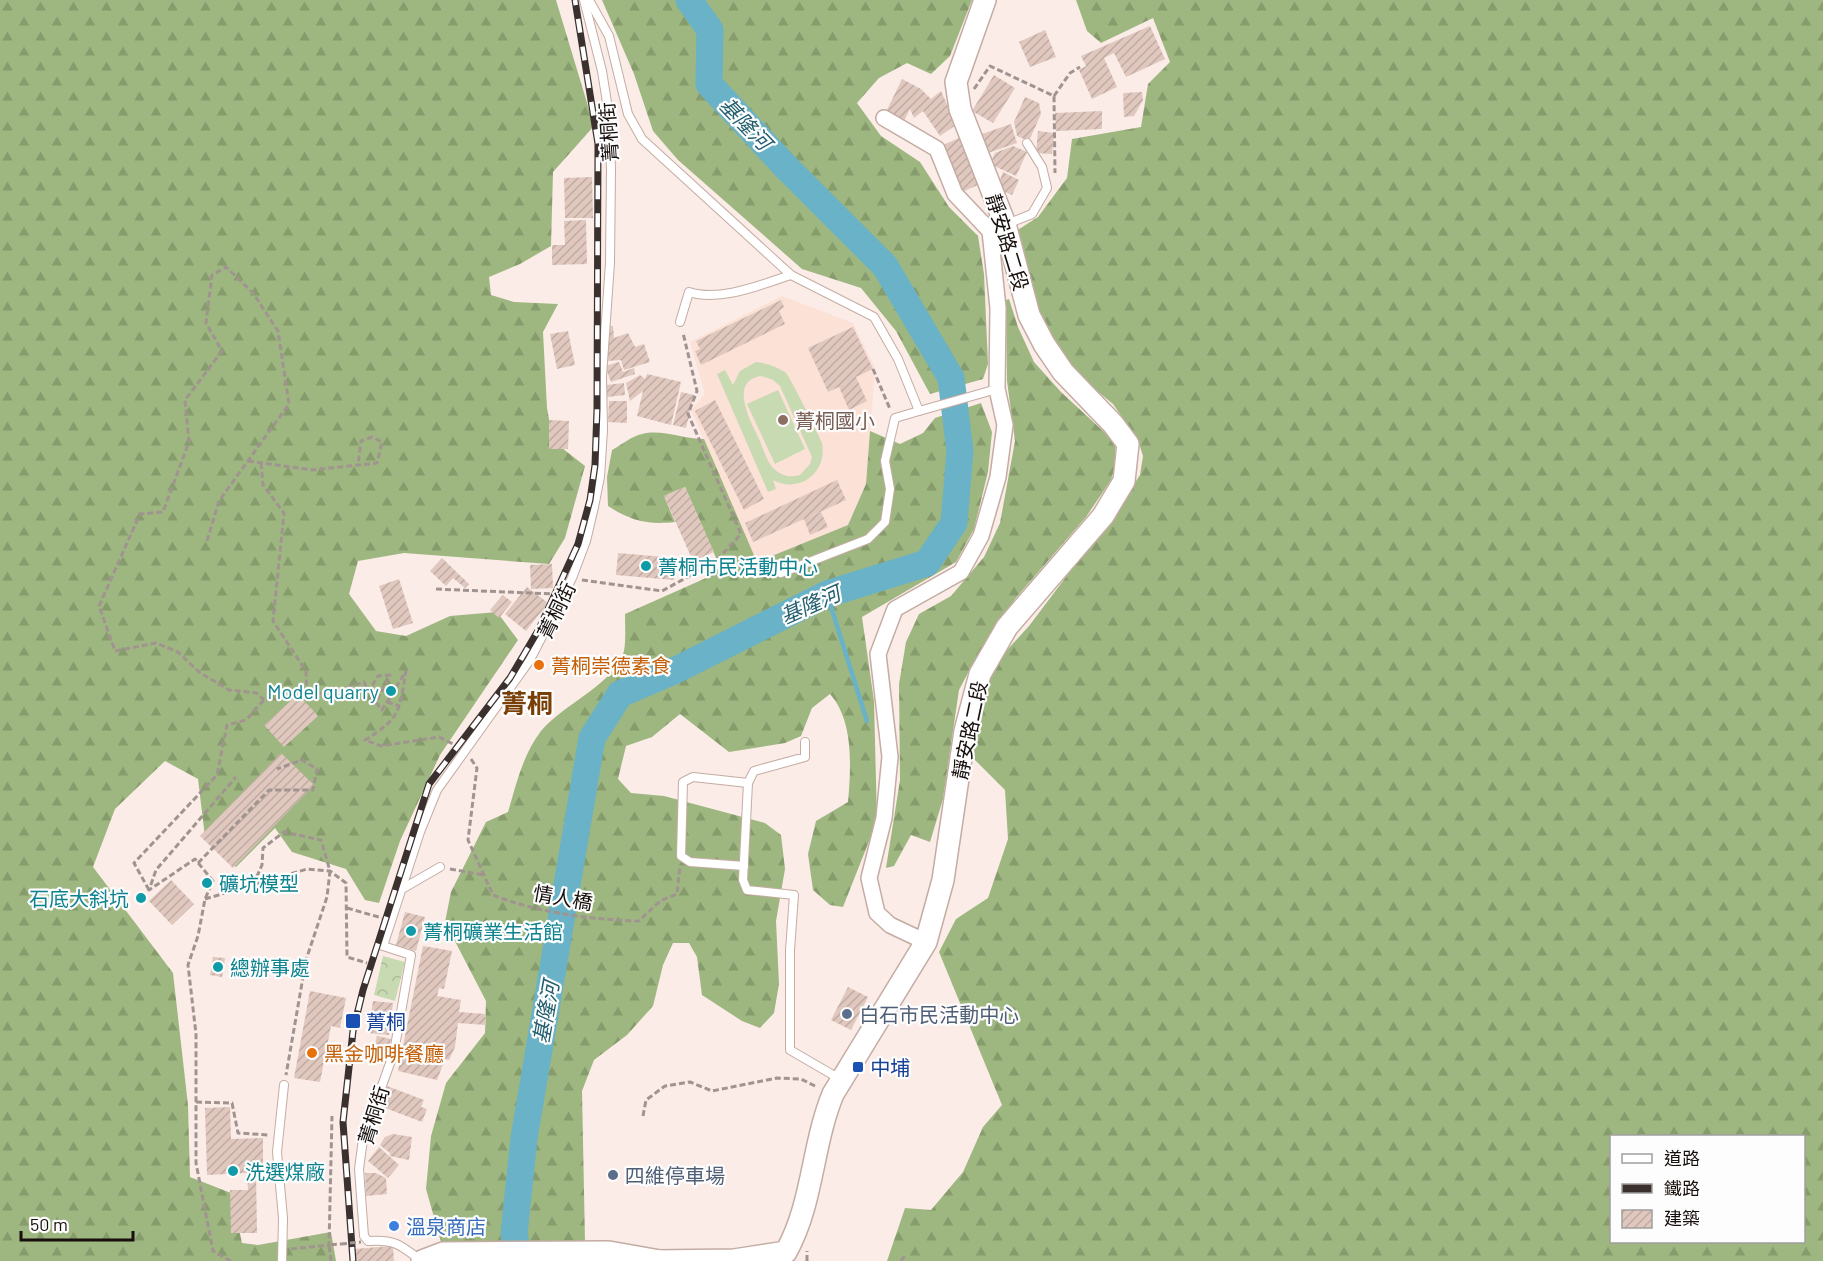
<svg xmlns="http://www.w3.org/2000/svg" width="1823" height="1261" viewBox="0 0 1823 1261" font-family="Barlow,'Noto Sans TC',sans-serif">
  <defs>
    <pattern id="forest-firs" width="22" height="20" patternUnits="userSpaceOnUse" patternTransform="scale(1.5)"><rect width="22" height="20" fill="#9eb780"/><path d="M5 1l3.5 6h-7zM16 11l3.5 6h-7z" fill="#879c6d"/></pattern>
    <pattern id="park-crowns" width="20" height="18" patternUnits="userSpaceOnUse" patternTransform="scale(1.5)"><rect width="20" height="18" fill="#c8dab2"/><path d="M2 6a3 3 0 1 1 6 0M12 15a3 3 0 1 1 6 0" fill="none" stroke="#abba98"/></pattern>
    <pattern id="building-hatch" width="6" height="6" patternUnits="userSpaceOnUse" patternTransform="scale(1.5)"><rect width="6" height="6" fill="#e0c8bf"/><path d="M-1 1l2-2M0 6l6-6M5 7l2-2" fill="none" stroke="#bfaba3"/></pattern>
  </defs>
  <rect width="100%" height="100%" fill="#fbece7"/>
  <!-- built -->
  <path fill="#fce1d7" d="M782,296L853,323L875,368L866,484L848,525L757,562L691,410L705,394L690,342Z"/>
  <!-- forest -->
  <g fill="url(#forest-firs)" fill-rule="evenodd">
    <path d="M0,0H556L594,126L553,172L551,246L520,264L489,277L491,295L514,302L558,304L543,332L547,408L553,441L585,466L565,538L549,564L404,553L358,561L349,594L376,631L406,636L450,616L497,612L518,640L440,755L400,841L379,903L365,900L346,869L292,852L275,828L236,867L205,837L198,779L165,761L115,809L93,867L173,973L188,1105L190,1177L231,1193L242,1243L258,1245L331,1232L336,1261H0Z"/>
    <path d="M602,0H972L950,56L931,74L907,63L879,78L857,103L881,136L920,162L949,207L978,236L984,274L988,364L983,379L930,394L896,331L861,288L802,269L678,160L653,131L634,74Z"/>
    <path d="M1076,0H1823V1261H887L905,1208L931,1210L963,1172L983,1127L1002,1105L939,952L956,919L988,898L1008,839L1005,790L970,755L986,690L998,660L1029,626L1118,508L1140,475L1143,456L1138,440L1113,404L1080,377L1054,346L1038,312L1016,231L1038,217L1067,178L1072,139L1141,127L1148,84L1170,62L1153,18L1101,43L1087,31ZM1612,1136H1804V1242H1612Z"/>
    <path d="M1009,299L1018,327L1034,362L1061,392L1115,442L1116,463L1111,480L1086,517L1015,599L979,652L959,690L943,799L930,842L911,835L894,866L886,868L900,780L899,684L906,642L919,614L951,596L984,557L1000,523L1015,441L1007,381L1006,300Z"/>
    <path d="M981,403L992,432L988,472L974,529L956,562L862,617L874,701L877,821L843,907L830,905L813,890L808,854L816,821L848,802C851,768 854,721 830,694L812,708L801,736L785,743L729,752L680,714L652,737L626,746L618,779L631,793L664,796L765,823L781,835L785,869L776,921L779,984L774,1013L760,1028L742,1021L702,995L697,957L689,943H673L663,965L653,1006L627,1035L594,1060L582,1091L585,1242H441L426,1189L431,1136L446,1083L485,1033L486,1001L445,922L451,892L486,822L508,812C516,785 523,754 541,731C562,705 616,683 624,651C626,640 625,626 625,614L706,578L720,567L685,487L664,496L675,522C648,525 631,521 608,506L607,477L612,450C621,445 632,436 642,434C662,429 683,439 704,439L757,562L848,525L866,484L870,431L900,444L923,433L935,418Z"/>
  </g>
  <!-- park -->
  <path fill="url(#park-crowns)" d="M383,956L405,962L395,1001L374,995Z"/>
  <!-- pitch -->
  <g fill="#c8dab2" fill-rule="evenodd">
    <path d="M756,362C766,363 778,367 786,373C790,377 820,437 822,443C828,473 798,494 773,480L776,489L768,492L717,374L725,370L733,385L740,371ZM761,376L773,380L780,386L812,457L810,464L800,475C791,478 782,476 774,469C767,462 763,448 759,439C751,422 728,381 761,376Z"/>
    <path d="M778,390L805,449L775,464L747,404Z"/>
  </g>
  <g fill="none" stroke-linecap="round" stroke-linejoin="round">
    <!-- stream -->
    <path stroke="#69b2c7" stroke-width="4.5" d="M827,594L867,721"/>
    <!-- river -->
    <path stroke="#69b2c7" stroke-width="27" d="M520,1261L514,1234L524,1138L592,738L620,694L678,669L827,594L927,563L954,523L960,451L951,378L885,266L785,166L709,84L710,30L689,0"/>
  </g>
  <!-- building -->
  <g fill="url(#building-hatch)">
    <path d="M1150,26L1165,59L1126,77L1114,53L1104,58L1117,87L1092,99L1079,70L1086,66L1081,56Z"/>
    <path d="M1045,30L1056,57L1030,67L1019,42Z"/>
    <path d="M994,75L1015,88L993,123L972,111Z"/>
    <path d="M902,79L921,89L931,99L941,91L956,125L940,136L923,111L914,118L910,109L903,123L885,114Z"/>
    <path d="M1142,92L1143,100L1134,116L1124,117L1123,93Z"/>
    <path d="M1025,97L1039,103L1041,114L1029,141L1017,136L1014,122Z"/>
    <path d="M1102,111V129L1056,131L1055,113Z"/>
    <path d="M1011,124L1017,143L988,153L982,134Z"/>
    <path d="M1038,131L1054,133L1052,154L1036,153Z"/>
    <path d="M959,138L978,185L962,192L943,145Z"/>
    <path d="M1013,146L1027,152L1016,176L990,164L995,153Z"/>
    <path d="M1003,172L1019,180L1012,195L1003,191L999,183Z"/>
    <path d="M592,177L593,218H565L564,178Z"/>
    <path d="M586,220L587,264L552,265V245H565L564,221Z"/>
    <path d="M781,300L784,307L779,311L785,324L701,365L695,351L700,349L696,341Z"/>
    <path d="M608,326H613L614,338L628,333L635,347L644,344L650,362L624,370L621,360L607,361Z"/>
    <path d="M853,327L873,369L856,377L867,401L849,410L839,387L828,392L808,348Z"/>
    <path d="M568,331L575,365L557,369L550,334Z"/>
    <path d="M619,362L623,372L634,368L635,374L611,382L605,366Z"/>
    <path d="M647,374L681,382L671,425L637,416L643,391L630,401L626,383L640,375L645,379Z"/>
    <path d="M624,383L625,395L607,397L606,385Z"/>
    <path d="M681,392L694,395L686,428L673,425Z"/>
    <path d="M715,400L764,499L744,510L695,411Z"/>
    <path d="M609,401H627V423L608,422Z"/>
    <path d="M549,420L569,421L568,449H549Z"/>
    <path d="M837,480L846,500L807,518L821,512L828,527L810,535L804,519L753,542L745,523Z"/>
    <path d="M685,487L714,552L693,561L664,496Z"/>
    <path d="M618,553L676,558L674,580L616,575Z"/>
    <path d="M442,558L469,584L465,588L453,578L446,586L430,571Z"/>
    <path d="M552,564L553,588L531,589L530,565Z"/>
    <path d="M399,579L413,623L393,629L379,586Z"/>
    <path d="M527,587L548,603L526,631L505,614Z"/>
    <path d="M503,595L512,602L499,618L490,610Z"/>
    <path d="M298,694L318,716L284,747L264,725Z"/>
    <path d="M281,753L314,785L233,868L200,836Z"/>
    <path d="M171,880L194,904L172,925L149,901Z"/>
    <path d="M405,912L425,917L416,951L396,945Z"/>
    <path d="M423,946L452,951L444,989L439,988L437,996L461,1000L459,1012L485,1014L486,1025L458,1023L455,1047L449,1060L445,1059L437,1080L398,1071Z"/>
    <path d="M213,957L225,958L222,977L210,975Z"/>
    <path d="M848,987L868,997L851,1030L831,1020Z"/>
    <path d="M310,991L346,998L340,1028L331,1026L320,1082L294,1078Z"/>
    <path d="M373,1001L393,1003L389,1035L368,1033Z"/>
    <path d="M377,1036L391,1039L387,1055L373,1052Z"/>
    <path d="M387,1086L424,1100L421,1107L427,1109L422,1122L380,1106Z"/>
    <path d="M230,1107L231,1139L263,1138V1169L256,1173L257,1233H231L230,1190H248L247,1173L207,1175L205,1108Z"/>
    <path d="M393,1134L412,1137L409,1160L390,1156V1153L380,1145L385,1137Z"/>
    <path d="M379,1147L399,1165L388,1178L368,1161Z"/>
    <path d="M365,1173H376L386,1178L387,1194L366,1196Z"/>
    <path d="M393,1246L394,1261H355L354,1249Z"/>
  </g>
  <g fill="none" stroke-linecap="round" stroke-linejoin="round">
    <!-- lane casing -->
    <g stroke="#c4aca3" stroke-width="10">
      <g id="lane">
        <path d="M589,0L609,36L628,114L642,139L791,275L874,317L898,359L919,411L997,389"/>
        <path d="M1007,224L1032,214L1047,188L1042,167L1027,143"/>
        <path d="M680,322L689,292C720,302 760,285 791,275"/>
        <path d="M781,573L868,539L885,522L890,489L885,461L895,418L919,411"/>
        <path d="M805,742V757L754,771L748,783L743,880L747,890L794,895L790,950V1050L840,1079"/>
        <path d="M744,866L690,862L681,856L683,782L693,777L748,783"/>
        <path d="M402,889L440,867"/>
        <path d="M420,1260C400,1244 393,1239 368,1241L364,1236L359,1169L363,1139L394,1052L411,955L383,946L420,832L437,790L530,660L572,578L586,541L594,507L600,477L603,430L602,376L610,263L611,170L609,115L602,71L584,0"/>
        <path d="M282,1261L283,1218L277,1152L284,1085"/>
      </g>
    </g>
    <!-- street casing -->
    <g stroke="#c4aca3" stroke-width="18">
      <g id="street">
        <path d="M884,118L937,149L955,194L990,231L997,228"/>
        <path d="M926,942L890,925L877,913L869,878L884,818L890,757L878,654L895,609L961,572L981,536L998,477L1005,425L997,389L998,308L990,231"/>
      </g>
    </g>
    <!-- secondary casing -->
    <g stroke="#c4aca3" stroke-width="24">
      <g id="secondary">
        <path d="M422,1261L443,1253L609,1252L660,1261"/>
        <path d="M655,1261L734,1260L786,1252C813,1204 812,1145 833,1094L926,942L943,880L965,731L980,674L1007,627L1103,516L1124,481L1128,444L1113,424L1063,372L1044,344L1029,315L1005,224L960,109L956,82L985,0"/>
      </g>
    </g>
    <!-- path -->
    <g stroke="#a19490" stroke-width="3" stroke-dasharray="6 3" stroke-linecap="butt">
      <path d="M974,89L990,66L1054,96L1055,173"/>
      <path d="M1054,96L1070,73L1080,67"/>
      <path d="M873,369L890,409"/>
      <path d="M248,461L312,470L377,463L382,442L372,437L361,441L358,465"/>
      <path d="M261,463L263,485L284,513L273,621L306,671L307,696"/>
      <path d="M207,541L219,501L289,404L278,331L253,293L226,267L212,275L206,323L222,351L185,400L189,442L163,512L140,514L99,606L115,651L156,643L178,652L199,672L229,690L257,693L264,700"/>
      <path d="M582,580L662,591L715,562L741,534L688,414L697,391L683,333"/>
      <path d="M436,589L553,594"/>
      <path d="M363,701L378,676L390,675L376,702L382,710L406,671C399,711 401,718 365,740L381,746L439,737L455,745"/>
      <path d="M387,702L400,706"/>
      <path d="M471,759L477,768L468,840L493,895C535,912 593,920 639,921L660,901L677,894L680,866"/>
      <path d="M198,863L269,790H313L317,769L302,760L277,769"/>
      <path d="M450,869L484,875"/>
      <path d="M253,885L262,865L263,848L284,832L321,840L330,871L327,897L306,960L286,1075"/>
      <path d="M149,890L134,863L217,775L227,725L246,720L264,700L336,692L364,682L368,691"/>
      <path d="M205,899L307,869L330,871L346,883L347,957L367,963"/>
      <path d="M347,908L382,918"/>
      <path d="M196,1102L232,1103L238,1133L268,1135"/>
      <path d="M643,1116L646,1100L665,1086L690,1082L712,1091L777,1078L801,1079L817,1087"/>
      <path d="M291,1249L329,1245L332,1116"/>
      <path d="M231,1261L213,1251L196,1163V1034L188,965L198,936L205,899L213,881L195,859L149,890L156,870L236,777"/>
      <path d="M331,1261L329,1245L341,1244"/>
      <path d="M807,1261V1251"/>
      <path d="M901,1261L906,1254"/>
    </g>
    <!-- lane -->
    <use href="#lane" stroke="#fff" stroke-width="8"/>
    <!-- street -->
    <use href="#street" stroke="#fff" stroke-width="15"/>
    <!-- secondary -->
    <use href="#secondary" stroke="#fff" stroke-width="21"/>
    <!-- rail casing -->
    <g stroke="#3a312e" stroke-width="7">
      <path id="rail" d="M353,1261L343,1122L353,1031L363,990L429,784L510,678L539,629L578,544L590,500L595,465L597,409L598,144L575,0"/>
    </g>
    <!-- rail -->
    <use href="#rail" stroke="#fdfdfd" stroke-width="4.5" stroke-dasharray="14" stroke-linecap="butt"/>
    <!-- path-bridge -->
    <path stroke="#a19490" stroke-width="3" stroke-dasharray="6 3" stroke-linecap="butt" d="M341,1244L361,1242"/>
  </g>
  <!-- markers -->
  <circle fill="#8d6e63" stroke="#fdfdfd" stroke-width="2" cx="783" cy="420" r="6"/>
  <g fill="#0f9aa8" stroke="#fdfdfd" stroke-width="2">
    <circle cx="646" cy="566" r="6"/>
    <circle cx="391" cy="691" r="6"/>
    <circle cx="207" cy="883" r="6"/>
    <circle cx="141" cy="898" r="6"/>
    <circle cx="411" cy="931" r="6"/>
    <circle cx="218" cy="967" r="6"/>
    <circle cx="233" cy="1171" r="6"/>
  </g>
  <g fill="#e8710a" stroke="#fdfdfd" stroke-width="2">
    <circle cx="539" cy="665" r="6"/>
    <circle cx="312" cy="1053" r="6"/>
  </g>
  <g fill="#5c6f8a" stroke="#fdfdfd" stroke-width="2">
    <circle cx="847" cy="1014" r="6"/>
    <circle cx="613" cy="1175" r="6"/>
  </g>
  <g fill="#1a4fb4" stroke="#fdfdfd" stroke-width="2">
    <rect x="345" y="1013" width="16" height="16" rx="3"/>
    <rect x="852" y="1061" width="12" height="12" rx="3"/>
  </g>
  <circle fill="#3f7fe0" stroke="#fdfdfd" stroke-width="2" cx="394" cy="1226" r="6"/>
  <g text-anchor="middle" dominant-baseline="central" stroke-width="4.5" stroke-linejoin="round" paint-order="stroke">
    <!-- street labels -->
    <g font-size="20" fill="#170f0c" stroke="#fdfdfd">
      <text transform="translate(608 132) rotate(-94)">菁桐街</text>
      <text transform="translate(1008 242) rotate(73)">靜安路二段</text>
      <text transform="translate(556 610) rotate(-64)">菁桐街</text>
      <text transform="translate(969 730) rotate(-78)">靜安路二段</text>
      <text transform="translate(563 897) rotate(10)">情人橋</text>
      <text transform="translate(373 1115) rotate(-73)">菁桐街</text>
    </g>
    <!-- education labels -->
    <g font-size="20" fill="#785e54" stroke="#fdfdfd" text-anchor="start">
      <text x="795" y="420">菁桐國小</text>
    </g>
    <!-- culture labels -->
    <g font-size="20" fill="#0d838f" stroke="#fdfdfd" text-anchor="start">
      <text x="658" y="566">菁桐市民活動中心</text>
      <text x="379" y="691" text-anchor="end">Model quarry</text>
      <text x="219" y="883">礦坑模型</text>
      <text x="129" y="898" text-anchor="end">石底大斜坑</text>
      <text x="423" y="931">菁桐礦業生活館</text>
      <text x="230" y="967">總辦事處</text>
      <text x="245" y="1171">洗選煤廠</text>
    </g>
    <!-- food labels -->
    <g font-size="20" fill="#c56008" stroke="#fdfdfd" text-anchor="start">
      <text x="551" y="665">菁桐崇德素食</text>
      <text x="324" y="1053">黑金咖啡餐廳</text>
    </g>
    <!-- service labels -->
    <g font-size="20" fill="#4e5e75" stroke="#fdfdfd" text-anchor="start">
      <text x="859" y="1014">白石市民活動中心</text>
      <text x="625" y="1175">四維停車場</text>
    </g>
    <!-- transit labels -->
    <g font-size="20" fill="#164399" stroke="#fdfdfd" text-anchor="start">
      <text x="366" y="1021">菁桐</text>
      <text x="870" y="1067">中埔</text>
    </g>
    <!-- shop labels -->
    <g font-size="20" fill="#366cbe" stroke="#fdfdfd" text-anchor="start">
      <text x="406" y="1226">溫泉商店</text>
    </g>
    <!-- water labels -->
    <g font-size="21" font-style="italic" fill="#235e6e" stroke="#fdfdfd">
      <text transform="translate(746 123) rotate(46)">基隆河</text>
      <text transform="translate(810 604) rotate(-24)">基隆河</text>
      <text transform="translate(545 1012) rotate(-80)">基隆河</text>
    </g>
    <!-- district labels -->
    <g font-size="26" font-weight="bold" fill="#783f07" stroke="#fdfdfd">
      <text x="527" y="702">菁桐</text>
    </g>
  </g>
  <!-- legend -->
  <rect x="1610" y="1135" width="195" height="108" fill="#fdfdfd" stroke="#a19e9d" stroke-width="1.5"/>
  <rect x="1622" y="1154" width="30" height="9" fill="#ffffff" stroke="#a19e9d" stroke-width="1.5"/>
  <text x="1664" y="1165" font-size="18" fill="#170f0c">道路</text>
  <rect x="1622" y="1184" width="30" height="9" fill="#3a312e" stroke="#a19e9d" stroke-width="1.5"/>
  <text x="1664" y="1195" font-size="18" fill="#170f0c">鐵路</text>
  <rect x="1622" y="1210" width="30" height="18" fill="url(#building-hatch)" stroke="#a19e9d" stroke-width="1.5"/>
  <text x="1664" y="1225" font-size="18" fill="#170f0c">建築</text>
  <!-- scale -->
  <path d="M21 1231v9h112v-9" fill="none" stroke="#170f0c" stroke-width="3"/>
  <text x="30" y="1231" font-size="18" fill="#170f0c" stroke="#fdfdfd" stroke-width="4.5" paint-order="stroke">50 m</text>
</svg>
